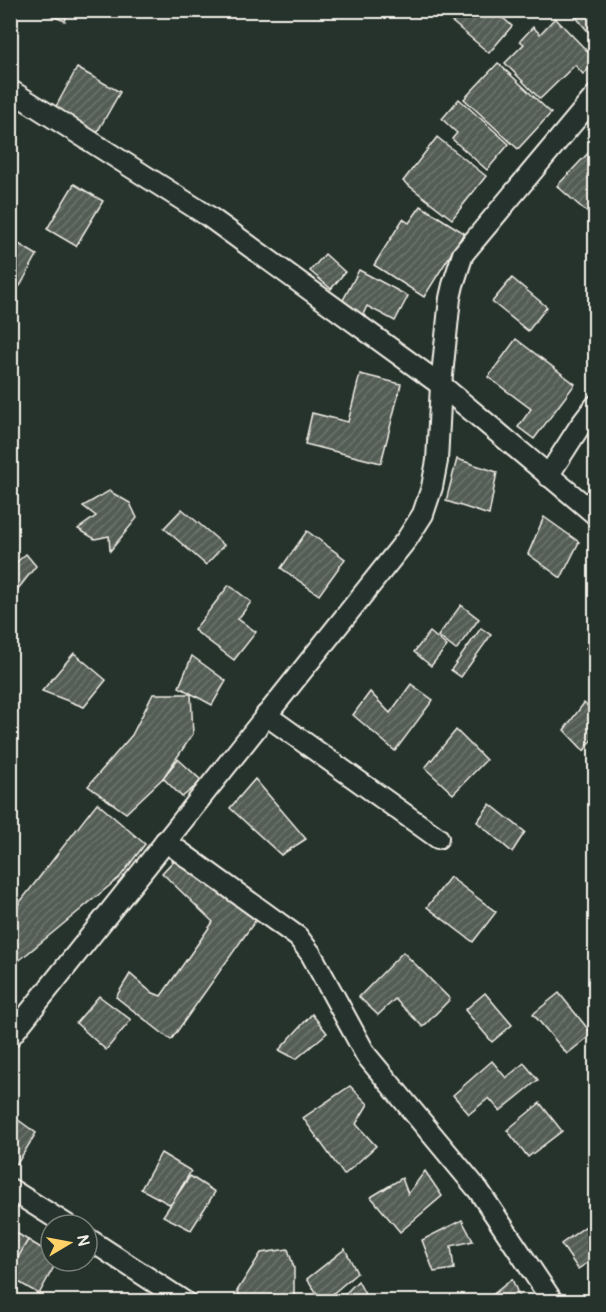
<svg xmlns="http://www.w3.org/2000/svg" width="606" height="1312" viewBox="0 0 606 1312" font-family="Pangolin,sans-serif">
  <defs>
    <pattern id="building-hatch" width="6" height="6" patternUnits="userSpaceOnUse" patternTransform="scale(1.5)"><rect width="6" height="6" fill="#525c55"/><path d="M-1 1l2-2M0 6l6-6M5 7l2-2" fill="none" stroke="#6c746d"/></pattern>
  </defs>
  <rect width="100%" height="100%" fill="#26332d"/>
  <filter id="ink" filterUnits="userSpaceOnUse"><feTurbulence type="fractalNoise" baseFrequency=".0167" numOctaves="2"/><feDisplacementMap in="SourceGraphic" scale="12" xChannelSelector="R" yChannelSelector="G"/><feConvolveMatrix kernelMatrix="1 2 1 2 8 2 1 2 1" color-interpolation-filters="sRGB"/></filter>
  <g filter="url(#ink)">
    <!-- building -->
    <g fill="url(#building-hatch)" stroke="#f4f1e8" stroke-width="1.5">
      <path d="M37,10H69L65,21Z"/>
      <path d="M460,10H494L512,26L489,53L451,21Z"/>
      <path d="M570,10H596V31L591,35Z"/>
      <path d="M555,18L596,60V63L583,74L575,65L540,99L505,63L524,44L520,41L533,27L540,34Z"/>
      <path d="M498,63L551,113L518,149L464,99Z"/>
      <path d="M77,68L120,92L95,136L53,112Z"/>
      <path d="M459,99L509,144L487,170L452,139L457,133L442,119Z"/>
      <path d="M437,137L486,176L452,219L403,181Z"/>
      <path d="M594,147L596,148V220L557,186Z"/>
      <path d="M74,184L103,201L76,246L47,229Z"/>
      <path d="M421,206L464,233L424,297L374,265L403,219L409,223Z"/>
      <path d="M12,240L37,255L20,286L10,280Z"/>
      <path d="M325,254L345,272L331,289L310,271Z"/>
      <path d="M359,270L408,296L395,321L367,306L359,323L341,304Z"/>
      <path d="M512,278L547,307L528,331L492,302Z"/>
      <path d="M516,339L575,384L534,439L518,427L531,409L488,377Z"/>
      <path d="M360,374L401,384L381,463L305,444L312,413L348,422Z"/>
      <path d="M457,459L497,472L489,515L446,501Z"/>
      <path d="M109,491L130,503L137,518L110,551L109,536L95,539L78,529L96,516L83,506Z"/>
      <path d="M182,509L224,545L206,565L164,528Z"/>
      <path d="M544,517L579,542L561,578L528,554Z"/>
      <path d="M307,531L345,559L319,595L281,568Z"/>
      <path d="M26,554L36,566L10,599V568Z"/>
      <path d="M229,585L251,602L238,619L256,632L234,660L194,630Z"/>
      <path d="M461,605L479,619L456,650L438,636Z"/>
      <path d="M481,628L491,635L461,677L451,670Z"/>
      <path d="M430,632L447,646L431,666L414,652Z"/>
      <path d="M596,635V656L586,648Z"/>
      <path d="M74,653L106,680L84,707L42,691Z"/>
      <path d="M192,656L226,681L212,705L179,687Z"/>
      <path d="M411,684L433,700L395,751L353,715L370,692L390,713Z"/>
      <path d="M153,694H191L193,734L163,778L126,813L88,786L132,735Z"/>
      <path d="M584,703L596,713V734L584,751L564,730Z"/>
      <path d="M456,730L486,760L453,794L425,768Z"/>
      <path d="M178,759L202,781L182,797L163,778Z"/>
      <path d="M255,779L306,839L281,855L230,808Z"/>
      <path d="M97,803L145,844L120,877L10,968V915Z"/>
      <path d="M490,804L525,832L512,852L477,822Z"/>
      <path d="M176,858L258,917L171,1040L116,997L130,974L151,992L161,996L213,922L162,873Z"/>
      <path d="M450,877L496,912L473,942L427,907Z"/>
      <path d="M403,952L450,999L423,1027L395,999L378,1015L359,997Z"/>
      <path d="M485,993L512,1025L492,1042L465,1010Z"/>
      <path d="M559,993L592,1034L567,1054L533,1014Z"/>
      <path d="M99,996L131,1020L106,1050L76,1023Z"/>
      <path d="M312,1014L327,1033L296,1059L279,1050Z"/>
      <path d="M492,1061L506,1078L524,1063L538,1080L500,1111L489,1098L469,1114L453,1095Z"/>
      <path d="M350,1086L368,1104L356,1124L376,1146L344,1175L303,1118Z"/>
      <path d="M540,1103L562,1131L528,1157L507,1130Z"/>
      <path d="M10,1114L36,1133L17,1164L10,1160Z"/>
      <path d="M161,1153L191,1171L171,1205L141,1189Z"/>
      <path d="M425,1171L442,1196L400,1232L371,1197L402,1178L408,1194Z"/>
      <path d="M190,1176L215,1192L191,1230L163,1216Z"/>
      <path d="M596,1219V1257L578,1269L561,1244Z"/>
      <path d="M462,1220L473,1241L451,1246L454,1269L434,1272L422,1240Z"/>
      <path d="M10,1229L28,1240L16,1262L10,1260Z"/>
      <path d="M28,1240L51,1254V1261H57L39,1294L10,1277V1272Z"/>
      <path d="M288,1249L294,1268V1296L289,1302H245L237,1291L261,1253Z"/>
      <path d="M345,1249L357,1273L323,1302L307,1279Z"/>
      <path d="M512,1279L520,1299L518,1302H484Z"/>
      <path d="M358,1281L369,1302H337Z"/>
    </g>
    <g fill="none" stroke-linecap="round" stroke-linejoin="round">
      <!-- minor casing -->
      <g stroke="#f4f1e8" stroke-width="24">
        <g id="minor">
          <path d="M10,90L208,216L441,385L596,515"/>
          <path d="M548,476L580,426L596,405"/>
          <path d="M266,715L438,838"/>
          <path d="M165,841L298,937L311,954L366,1055L479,1191L553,1302"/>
          <path d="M10,1037L407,539L423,514L432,487L437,461L441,385L450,298L453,285L463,254L596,95"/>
          <path d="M10,1189L67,1225"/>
          <path d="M87,1238L185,1302"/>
        </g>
      </g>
      <!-- minor -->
      <use href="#minor" stroke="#26332d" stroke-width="20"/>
    </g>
  </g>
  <!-- margin -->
  <rect width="606" height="1312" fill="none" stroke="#26332d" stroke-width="36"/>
  <rect x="18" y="18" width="570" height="1276" fill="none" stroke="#f4f1e8" stroke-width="2" filter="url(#ink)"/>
  <!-- north arrow -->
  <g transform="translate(69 1243) rotate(80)"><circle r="28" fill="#26332d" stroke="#787f78" stroke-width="1.5"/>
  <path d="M0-4.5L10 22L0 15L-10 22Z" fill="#ffd166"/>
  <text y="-9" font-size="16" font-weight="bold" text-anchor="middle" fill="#f4f1e8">N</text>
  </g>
</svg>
